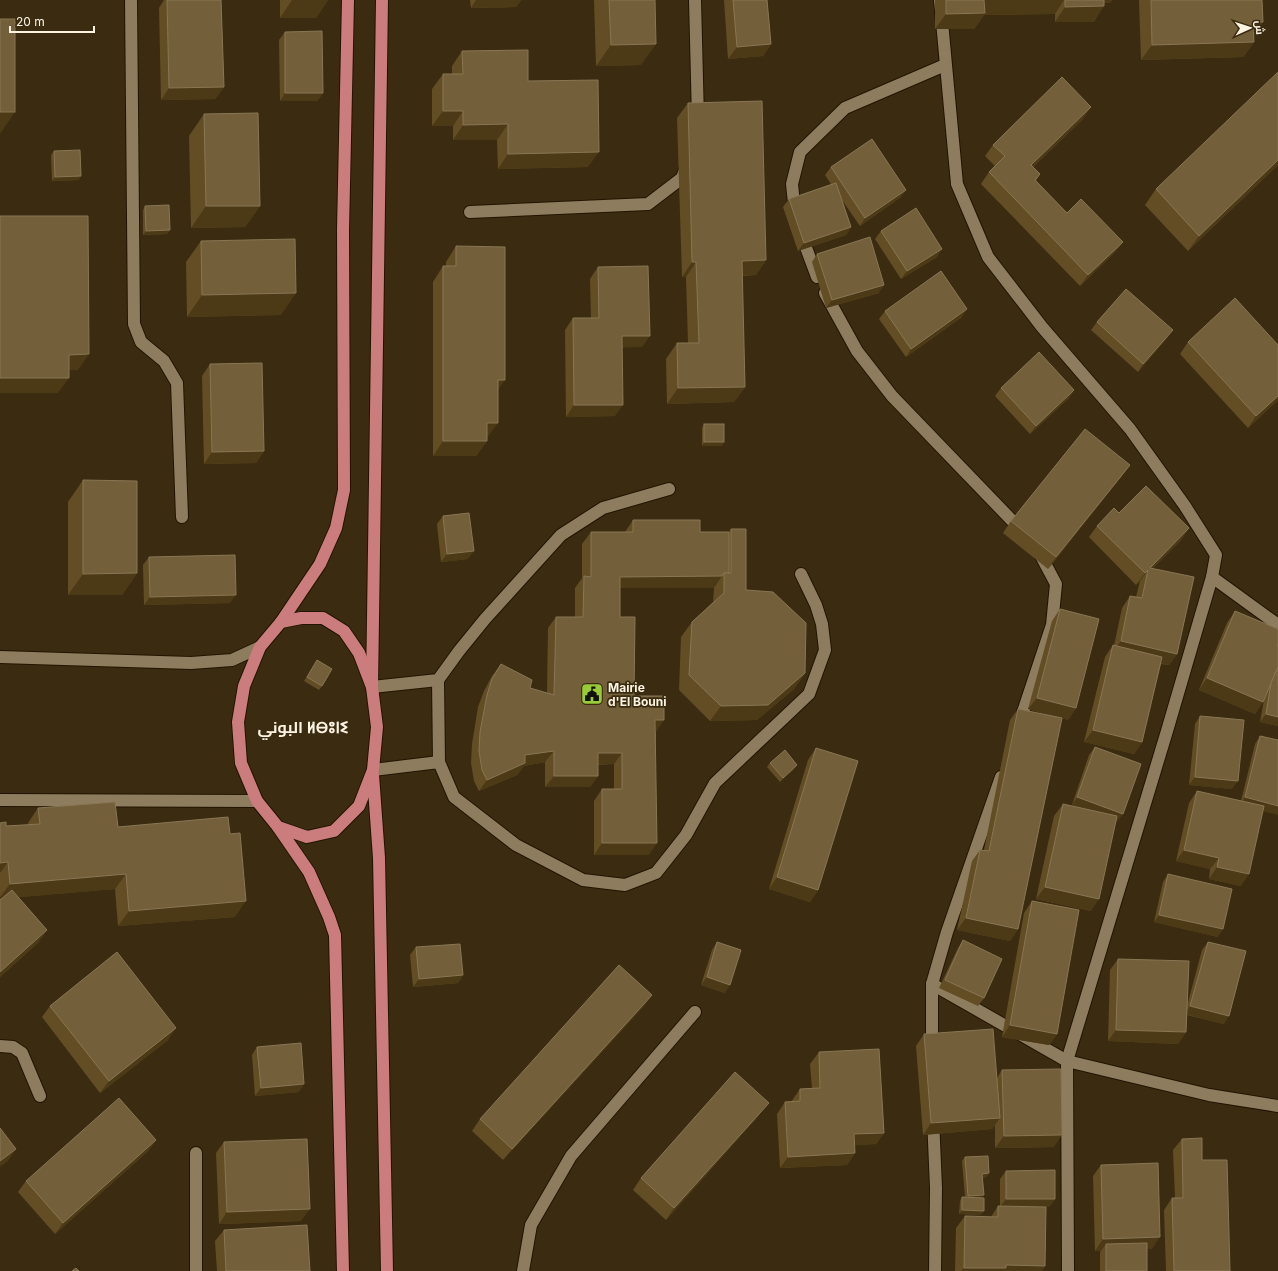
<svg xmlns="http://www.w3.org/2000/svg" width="1278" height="1271" viewBox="0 0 1278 1271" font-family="Inter,Cairo,'Noto Sans Tifinagh',sans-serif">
  <rect width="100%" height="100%" fill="#3b2c11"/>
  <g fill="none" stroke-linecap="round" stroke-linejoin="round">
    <!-- minor casing -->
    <g stroke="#221400" stroke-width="14">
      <g id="minor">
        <path d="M131,0L134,324L141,342L164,361L177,383L182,517"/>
        <path d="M695,0L698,119"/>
        <path d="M940,0L957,184L988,257L1042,327L1130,429L1185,506L1216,555L1212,577L1167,731L1067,1061L1068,1271"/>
        <path d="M470,212L648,204L682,178L686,167"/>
        <path d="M795,213L792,184L800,152L845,108L945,65"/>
        <path d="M801,234L817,277"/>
        <path d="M825,293L857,351L892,396L1023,532"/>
        <path d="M1212,577L1278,625"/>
        <path d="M0,657L191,663L232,660L260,647"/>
        <path d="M438,680L439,762"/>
        <path d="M372,687L438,680L459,651L485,619L561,535L603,508L669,489"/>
        <path d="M1019,724L1052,625L1056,584L1040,554"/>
        <path d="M373,770L439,762L454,797L516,845L583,880L625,885L656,873L686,835L715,783L809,694L825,650L822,624L816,605L801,574"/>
        <path d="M0,800L257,801"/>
        <path d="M932,984L1067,1061L1209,1095L1278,1106"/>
        <path d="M0,1046L13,1047L22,1053L40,1096"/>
        <path d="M932,1050V984L947,932L1001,777"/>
        <path d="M933,1118L936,1188L935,1271"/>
        <path d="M196,1271V1153"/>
        <path d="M523,1271L531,1225L571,1156L695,1012"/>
      </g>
    </g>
    <!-- major casing -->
    <g stroke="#221400" stroke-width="14">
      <g id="major">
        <path d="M301,618H323L344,631L359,653L372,687L377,727L373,770L359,806L334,831L307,837L278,827L257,801L241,763L238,722L244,686L260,647L281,622Z"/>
        <path d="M281,622L320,564L336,528L344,490L343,230L348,0"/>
        <path d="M372,687L382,0"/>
        <path d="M373,775L379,858L387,1271"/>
        <path d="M278,827L309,872L329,917L335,935L343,1271"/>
      </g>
    </g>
    <!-- minor -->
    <use href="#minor" stroke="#8d7c5e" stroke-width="12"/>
    <!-- major -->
    <use href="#major" stroke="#ca7d7c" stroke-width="12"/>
  </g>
  <!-- wall -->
  <g fill="#634d25">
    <path d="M164,0H221L224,87L215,99L161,100L159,8Z"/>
    <path d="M280,0H328L316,18H280Z"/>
    <path d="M470,0H521L516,7L471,8Z"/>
    <path d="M594,0H655L641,65L596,66Z"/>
    <path d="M724,0H767L771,44L763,56L728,59Z"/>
    <path d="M935,0H1112L1110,3H1104L1094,22H1055V14L984,15L974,29H935Z"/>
    <path d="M1139,0H1262L1263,22L1254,35V42L1243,57L1141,60Z"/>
    <path d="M285,32L323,93L317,101H280L279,40Z"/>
    <path d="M462,51L528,81L588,167L498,169L497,140H453V126H432V89L443,74H452V66Z"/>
    <path d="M688,103L766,260L756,275L742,276L745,387L734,402L667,404L666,359L677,343H688L686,277H682L677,118Z"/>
    <path d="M204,114L260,206L245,227L191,228L189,136Z"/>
    <path d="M1083,119L1033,167L1040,174L1036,181L1067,213L1123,242L1114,253L1080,286L981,184L989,172L995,166L985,156L993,145Z"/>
    <path d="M54,151L81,176L78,180L52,181L51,155Z"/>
    <path d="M1278,165L1188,251L1145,205L1156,189Z"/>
    <path d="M831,167L901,197L860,226L842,200L851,227L846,235L798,251L783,207L789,199L831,184L825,175Z"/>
    <path d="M145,206L170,230L167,234L143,235V210Z"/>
    <path d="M881,231L937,257L901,279L875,239Z"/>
    <path d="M201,241L281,315L187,317L186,262Z"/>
    <path d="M456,246L498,390L487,438V441L476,456H433V282L443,266H446V262Z"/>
    <path d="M817,254L879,293L826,308L812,262Z"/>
    <path d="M598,267L642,347H622L615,416L566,417L565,330L573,318H591L590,279Z"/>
    <path d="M885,311L962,317L906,357L879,319Z"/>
    <path d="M1097,322L1167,338L1138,372L1091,330Z"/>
    <path d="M1188,342L1278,400L1248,428L1180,354Z"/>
    <path d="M210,364L264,451L256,463L204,464L202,376Z"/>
    <path d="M1001,388L1074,390L1069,398L1030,434L995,396Z"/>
    <path d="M704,424L722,446H702V428Z"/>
    <path d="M1130,465L1121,477L1048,569L1003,533L1011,521Z"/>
    <path d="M83,480L137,573L122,595H68V502Z"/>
    <path d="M1119,513L1189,528L1181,540L1153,568L1177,654L1169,665L1161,664L1142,742L1134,754L1084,742L1105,657L1113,645L1114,646L1122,608L1130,596L1136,597L1140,581L1136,585L1089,537L1097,526Z"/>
    <path d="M443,516L468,559L441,562L437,524Z"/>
    <path d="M633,520L700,532H729L731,529L746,590L805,673L794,689L757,720L710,721L679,690L681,637L692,622L713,602L714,588H620V617L634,696L656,732L649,855H594V801L602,789H614V764L598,765V776L590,787H545V762L524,766L517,775L479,791L474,781L471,763L472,744L478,707L484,691L492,676L501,664L530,688L547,693L548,628L556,617H575V588L582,578V544L591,532H625Z"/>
    <path d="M149,557L230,603L144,605L143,565Z"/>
    <path d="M1060,609L1076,708L1068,720L1062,718L1018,929L1010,941L957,930L972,861L980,850H984L1010,720L1018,709L1052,716L1028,709L1052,621Z"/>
    <path d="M1235,611L1277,646L1278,726L1260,722L1264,700L1255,714L1199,690L1227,623Z"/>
    <path d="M317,660L322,686L319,690L304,681Z"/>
    <path d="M1200,716L1232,789L1189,785L1195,724Z"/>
    <path d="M1260,736L1241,886L1209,879L1210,869L1176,861L1189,803L1197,791L1241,801L1255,744Z"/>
    <path d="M1095,747L1117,822L1116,821L1091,911L1036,899L1054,816L1063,804L1080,808L1072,805L1089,755Z"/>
    <path d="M816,748L818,890L810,902L769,889L808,760Z"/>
    <path d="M770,763L794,769L780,782L767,767Z"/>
    <path d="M38,808L118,827L235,917L118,926L115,889L18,897L39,942L0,977V900L2,899H0V823L6,826L28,825V823Z"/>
    <path d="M1168,874L1218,937L1154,922L1163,882Z"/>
    <path d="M1032,901L1057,1034L1049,1045L1002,1037L1024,913Z"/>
    <path d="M963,940L984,998L978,1006L939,988L958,948Z"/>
    <path d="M717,942L725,993L701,985L712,950Z"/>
    <path d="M1208,942L1224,1024L1187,1015L1186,1032L1178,1044L1108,1041L1110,970L1118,959L1187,1006L1202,950Z"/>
    <path d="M416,947L463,975L458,983L413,987L410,955Z"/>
    <path d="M652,995L643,1007L503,1160L472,1131L480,1119Z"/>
    <path d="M50,1006L168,1040L100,1093L42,1017Z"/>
    <path d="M924,1034L997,1078L1002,1070L1054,1147L995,1148V1125L992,1129L923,1135L916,1046Z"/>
    <path d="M257,1047L299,1092L255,1096L252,1055Z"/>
    <path d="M819,1052L884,1133L876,1144L855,1145V1153L847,1165L780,1168L777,1114L785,1102H791L800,1089L812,1088L810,1064Z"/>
    <path d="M760,1114L666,1220L633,1190L641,1178Z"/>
    <path d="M1182,1139L1202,1160L1230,1271H1166L1164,1210L1172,1198H1175L1173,1150Z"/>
    <path d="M156,1140L148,1151L55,1234L18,1192L26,1181Z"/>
    <path d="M224,1142L301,1221L219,1224L216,1153Z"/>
    <path d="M965,1157L989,1173L986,1177L982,1178L981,1198V1215L959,1214L960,1201L962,1197H965L962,1161Z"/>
    <path d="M1101,1165L1152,1249H1147V1271H1100V1252L1101,1251H1095L1093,1176Z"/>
    <path d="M1006,1171L1055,1199L1049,1207H1045V1266L1042,1271H955L956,1228L965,1216L991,1217L998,1206H1000V1179Z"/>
    <path d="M224,1230L310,1271H217L215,1241Z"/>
  </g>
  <!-- shaded-wall -->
  <g fill="#4c3915">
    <path d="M292,0H328L316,18H280Z"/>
    <path d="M476,0H521L516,7L471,8Z"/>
    <path d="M984,0H1064L1055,14L984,15L974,29H935L946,14Z"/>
    <path d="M1095,0H1112L1110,3H1093Z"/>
    <path d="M1104,6L1094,22H1055L1065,7Z"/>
    <path d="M1253,22H1263L1252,38Z"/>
    <path d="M1254,42L1243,57L1141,60L1152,45Z"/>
    <path d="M656,44L641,65L596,66L611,45Z"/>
    <path d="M771,44L763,56L728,59L737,47Z"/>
    <path d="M224,87L215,99L161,100L169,88Z"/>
    <path d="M285,93H323L317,101H280Z"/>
    <path d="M1091,107L1083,119L1023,177L1031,165Z"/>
    <path d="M443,111H463L453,126H432Z"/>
    <path d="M0,112H15L0,134Z"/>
    <path d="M508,124L497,140H453L463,125Z"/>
    <path d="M599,152L588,167L498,169L508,154Z"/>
    <path d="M1278,160V165L1188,251L1199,236Z"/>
    <path d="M81,176L78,180L52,181L55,177Z"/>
    <path d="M906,190L901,197L860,226L865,218Z"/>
    <path d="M206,206H260L245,227L191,228Z"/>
    <path d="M851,227L846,235L798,251L804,243Z"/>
    <path d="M170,230L167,234L143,235L146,231Z"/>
    <path d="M1123,242L1114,253L1080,286L1088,275Z"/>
    <path d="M942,249L937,257L901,279L907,271Z"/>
    <path d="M766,260L756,275L731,276L742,261Z"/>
    <path d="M692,262H696L686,277H682Z"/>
    <path d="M884,285L879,293L826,308L832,300Z"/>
    <path d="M296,293L281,315L187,317L202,295Z"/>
    <path d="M967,309L962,317L906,357L911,349Z"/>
    <path d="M1173,330L1167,338L1138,372L1143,364Z"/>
    <path d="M622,336H650L642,347L614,348Z"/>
    <path d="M89,354L78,370H58L69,355Z"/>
    <path d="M0,378H69L58,393H0Z"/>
    <path d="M498,380H505L494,395Z"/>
    <path d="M745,387L734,402L667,404L678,388Z"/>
    <path d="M1074,390L1069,398L1030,434L1036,426Z"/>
    <path d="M1278,396V400L1248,428L1256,416Z"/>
    <path d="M574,405H623L615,416L566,417Z"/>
    <path d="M487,423H498L487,438Z"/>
    <path d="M443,441H487L476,456H433Z"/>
    <path d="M704,442H724L722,446H702Z"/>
    <path d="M264,451L256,463L204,464L212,452Z"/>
    <path d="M1130,465L1121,477L1048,569L1056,557Z"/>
    <path d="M1189,528L1181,540L1147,574L1150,568Z"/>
    <path d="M474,551L468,559L441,562L447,554Z"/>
    <path d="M1148,570L1140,581L1136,585L1145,573Z"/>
    <path d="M137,573L122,595H68L83,574Z"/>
    <path d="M722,576L714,588H612L620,577Z"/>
    <path d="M236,595L230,603L144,605L150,597Z"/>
    <path d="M1121,641L1177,654L1169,665L1112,653Z"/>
    <path d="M805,673L794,689L757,720L710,721L721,706Z"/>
    <path d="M1207,678L1263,702L1255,714L1199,690Z"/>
    <path d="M1037,698L1076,708L1068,720L1028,709Z"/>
    <path d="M1266,714L1278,717V726L1260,722Z"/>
    <path d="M655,720H664L656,732Z"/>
    <path d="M1093,730L1142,742L1134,754L1084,742Z"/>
    <path d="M554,751L545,762L524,766L517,775L479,791L487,780L525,755Z"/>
    <path d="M598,753H622L614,764L589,765Z"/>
    <path d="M797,765L794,769L780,782L783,778Z"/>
    <path d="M554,776H598L590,787H545Z"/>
    <path d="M1195,777L1238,781L1232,789L1189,785Z"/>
    <path d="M1077,797L1123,814L1117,822L1072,805Z"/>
    <path d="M1245,797L1278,806V815L1240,805Z"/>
    <path d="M602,843H657L649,855H594Z"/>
    <path d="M1184,850L1219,858L1210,869L1176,861Z"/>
    <path d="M8,862L0,873V863Z"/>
    <path d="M1217,867L1249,874L1241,886L1209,879Z"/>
    <path d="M126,874L115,889L0,899V897L10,884Z"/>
    <path d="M777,877L818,890L810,902L769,889Z"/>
    <path d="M1045,887L1099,899L1091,911L1036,899Z"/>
    <path d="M246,901L235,917L118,926L129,911Z"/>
    <path d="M1159,915L1223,929L1218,937L1154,922Z"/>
    <path d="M966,918L1018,929L1010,941L957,930Z"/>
    <path d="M47,930L39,942L0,977V972Z"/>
    <path d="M463,975L458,983L413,987L419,979Z"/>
    <path d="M707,977L730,985L725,993L701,985Z"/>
    <path d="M652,995L643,1007L503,1160L512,1149Z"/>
    <path d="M1190,1006L1229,1016L1224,1024L1185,1014Z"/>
    <path d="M1010,1025L1057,1034L1049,1045L1002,1037Z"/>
    <path d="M176,1028L168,1040L100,1093L109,1081Z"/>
    <path d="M1116,1030L1186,1032L1178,1044L1108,1041Z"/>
    <path d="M304,1084L299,1092L255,1096L261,1088Z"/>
    <path d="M769,1103L760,1114L666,1220L674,1208Z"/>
    <path d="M1000,1118L992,1129L923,1135L931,1123Z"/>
    <path d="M884,1133L876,1144L846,1146L854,1134Z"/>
    <path d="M1062,1135L1054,1147L995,1148L1004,1136Z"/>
    <path d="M156,1140L148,1151L55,1234L63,1223Z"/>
    <path d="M16,1149L8,1161L0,1167V1161Z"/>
    <path d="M855,1153L847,1165L780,1168L788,1157Z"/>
    <path d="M989,1173L986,1177L979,1178L982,1174Z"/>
    <path d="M984,1195L981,1199L965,1200L968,1196Z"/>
    <path d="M1006,1199H1055L1049,1207H1000Z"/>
    <path d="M310,1209L301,1221L219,1224L227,1212Z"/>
    <path d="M962,1210L984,1211L981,1215L959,1214Z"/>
    <path d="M1160,1237L1152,1249L1106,1250V1244L1101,1251H1095L1103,1239Z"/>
    <path d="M1006,1265L1045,1266L1042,1271H961L964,1268Z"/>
  </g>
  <!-- building -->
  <g fill="#735f3a" stroke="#887654">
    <path d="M167,0H221L224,87L169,88Z"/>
    <path d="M609,0H655L656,44L611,45Z"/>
    <path d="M733,0H767L771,44L737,47Z"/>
    <path d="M946,0H984L985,13L946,14Z"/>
    <path d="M1065,0H1104V6L1065,7Z"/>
    <path d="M1151,0H1262L1263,22H1253L1254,42L1152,45Z"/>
    <rect x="0" y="19" width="15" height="93"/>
    <path d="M322,31L323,93H285V32Z"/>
    <path d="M528,50V81L598,80L599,152L508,154V124L463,125V111H443V74H463L462,51Z"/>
    <path d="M1278,72V160L1199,236L1156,189Z"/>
    <path d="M1062,77L1091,107L1031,165L1040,174L1035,180L1067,213L1081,199L1123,242L1088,275L989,172L1005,156L993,145Z"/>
    <path d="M762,101L766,260L742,261L745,387L678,388L677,343H699L696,262H692L688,103Z"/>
    <path d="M258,113L260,206H206L204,114Z"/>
    <path d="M872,139L906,190L865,218L831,167Z"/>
    <path d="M80,150L81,176L55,177L54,151Z"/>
    <path d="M836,183L851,227L804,243L789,199Z"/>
    <path d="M169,205L170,230L146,231L145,206Z"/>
    <path d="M916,208L942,249L907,271L881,231Z"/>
    <path d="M0,216H88L89,354L69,355V378H0Z"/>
    <path d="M870,237L884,285L832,300L817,254Z"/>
    <path d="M295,239L296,293L202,295L201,241Z"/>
    <path d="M456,246L505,247V380H498V423H487V441H443V266H456Z"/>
    <path d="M648,266L650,336H622L623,405H574L573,318H599L598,267Z"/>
    <path d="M941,271L967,309L911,349L885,311Z"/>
    <path d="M1126,289L1173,330L1143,364L1097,322Z"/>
    <path d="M1235,298L1278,345V396L1256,416L1188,342Z"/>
    <path d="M1039,352L1074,390L1036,426L1001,388Z"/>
    <path d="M262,363L264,451L212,452L210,364Z"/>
    <rect x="704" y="424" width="20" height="18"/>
    <path d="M1085,429L1130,465L1056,557L1011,521Z"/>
    <path d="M83,480L137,481V573L83,574Z"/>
    <path d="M1146,486L1189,528L1150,568L1194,577L1177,654L1121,641L1130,596L1142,598L1148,570L1145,573L1097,526L1114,508L1119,513Z"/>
    <path d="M469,513L474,551L447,554L443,516Z"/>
    <path d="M633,520H700V532H729V573H724L722,576L620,577V617H635L634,696H664V720H655L657,843H602V789H622V753H598V776H554V751L525,755V763L487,780L482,770L479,751L480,732L487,695L492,679L501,664L532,680L530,688L554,695L556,617H583L584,576L591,577V532H633Z"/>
    <path d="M731,529H746V590L773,592L806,623L805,673L768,705L721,706L689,675L692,622L724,593V573H731Z"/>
    <path d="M235,555L236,595L150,597L149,557Z"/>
    <path d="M1060,609L1099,619L1076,708L1037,698Z"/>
    <path d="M1235,611L1278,629V643L1277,646H1278V667L1263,702L1207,678Z"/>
    <path d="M1113,645L1162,657L1142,742L1093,730Z"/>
    <path d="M317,660L332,669L322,686L307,677Z"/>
    <path d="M1278,667V717L1266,714L1271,683Z"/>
    <path d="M1018,709L1062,718L1018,929L966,918L980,850L989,851Z"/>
    <path d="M1200,716L1244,720L1238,781L1195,777Z"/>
    <path d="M1260,736L1278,740V806L1245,797Z"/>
    <path d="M1095,747L1141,764L1123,814L1077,797Z"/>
    <path d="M816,748L858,761L818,890L777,877Z"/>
    <path d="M785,750L797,765L783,778L770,763Z"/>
    <path d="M1197,791L1264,806L1249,874L1217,867L1219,858L1184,850Z"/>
    <path d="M115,802L118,827L228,817L230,834L240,833L246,901L129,911L126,874L10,884L8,862L0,863V823L6,822V826L40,824L38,808Z"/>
    <path d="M1063,804L1117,816L1099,899L1045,887Z"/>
    <path d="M1168,874L1232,889L1223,929L1159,915Z"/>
    <path d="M12,890L47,930L0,972V900Z"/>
    <path d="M1032,901L1079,910L1057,1034L1010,1025Z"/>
    <path d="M963,940L1002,959L984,998L945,980Z"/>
    <path d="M717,942L741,950L730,985L707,977Z"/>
    <path d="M1208,942L1246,951L1229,1016L1190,1006Z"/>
    <path d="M460,944L463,975L419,979L416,947Z"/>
    <path d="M117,952L176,1028L109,1081L50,1006Z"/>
    <path d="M1118,959L1189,961L1186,1032L1116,1030Z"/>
    <path d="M619,965L652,995L512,1149L480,1119Z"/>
    <path d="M993,1029L1000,1118L931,1123L924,1034Z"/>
    <path d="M301,1043L304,1084L261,1088L257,1047Z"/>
    <path d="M879,1049L884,1133L854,1134L855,1153L788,1157L785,1102L800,1101V1089L820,1088L819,1052Z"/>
    <path d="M1061,1069L1062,1135L1004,1136L1002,1070Z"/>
    <path d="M735,1072L769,1103L674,1208L641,1178Z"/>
    <path d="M119,1098L156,1140L63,1223L26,1181Z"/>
    <path d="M0,1128L16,1149L0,1161Z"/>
    <path d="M1202,1138V1160H1227L1230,1271H1174L1172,1198H1183L1182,1139Z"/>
    <path d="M307,1139L310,1209L227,1212L224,1142Z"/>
    <path d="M988,1156L989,1173L982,1174L984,1195L968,1196L965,1157Z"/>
    <path d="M1158,1163L1160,1237L1103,1239L1101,1165Z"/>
    <path d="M1055,1170V1199H1006V1171Z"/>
    <path d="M962,1197L984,1198V1211L962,1210Z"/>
    <path d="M998,1206L1046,1207L1045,1266L1006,1265V1268H964L965,1216L998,1217Z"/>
    <path d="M307,1225L310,1271H226L224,1230Z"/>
    <path d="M1147,1243V1271H1106V1244Z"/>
    <path d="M76,1268L79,1271H72Z"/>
  </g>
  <!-- icons -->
  <defs>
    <g id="civic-square" transform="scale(1.15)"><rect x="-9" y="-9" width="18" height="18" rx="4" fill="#99cb36" stroke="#3b2c11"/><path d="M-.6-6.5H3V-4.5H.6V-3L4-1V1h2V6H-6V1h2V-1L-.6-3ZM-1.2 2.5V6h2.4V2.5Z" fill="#111"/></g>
  </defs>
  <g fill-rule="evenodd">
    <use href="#civic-square" x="592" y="694"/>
  </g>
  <g text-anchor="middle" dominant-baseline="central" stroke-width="3.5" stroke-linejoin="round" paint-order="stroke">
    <!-- poi labels -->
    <g font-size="12" font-weight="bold" fill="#fcf3e3" stroke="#3b2c11" text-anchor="start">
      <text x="608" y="687">Mairie<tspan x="608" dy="14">d'El Bouni</tspan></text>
    </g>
    <!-- district labels -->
    <g font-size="16" font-weight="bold" fill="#fcf3e3" stroke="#3b2c11">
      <text x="303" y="727">البوني ⵍⴱⵓⵏⵉ</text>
    </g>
  </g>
  <!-- north arrow -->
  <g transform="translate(1250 28) rotate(87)" stroke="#3b2c11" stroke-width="3" paint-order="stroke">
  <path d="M0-3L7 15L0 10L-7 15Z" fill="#fcf3e3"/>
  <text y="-6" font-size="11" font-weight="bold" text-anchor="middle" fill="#fcf3e3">ش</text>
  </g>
  <!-- scale -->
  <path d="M10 26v6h84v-6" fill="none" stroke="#fcf3e3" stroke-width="2"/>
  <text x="16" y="26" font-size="12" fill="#fcf3e3" stroke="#3b2c11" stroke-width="3" paint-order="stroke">20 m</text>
</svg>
